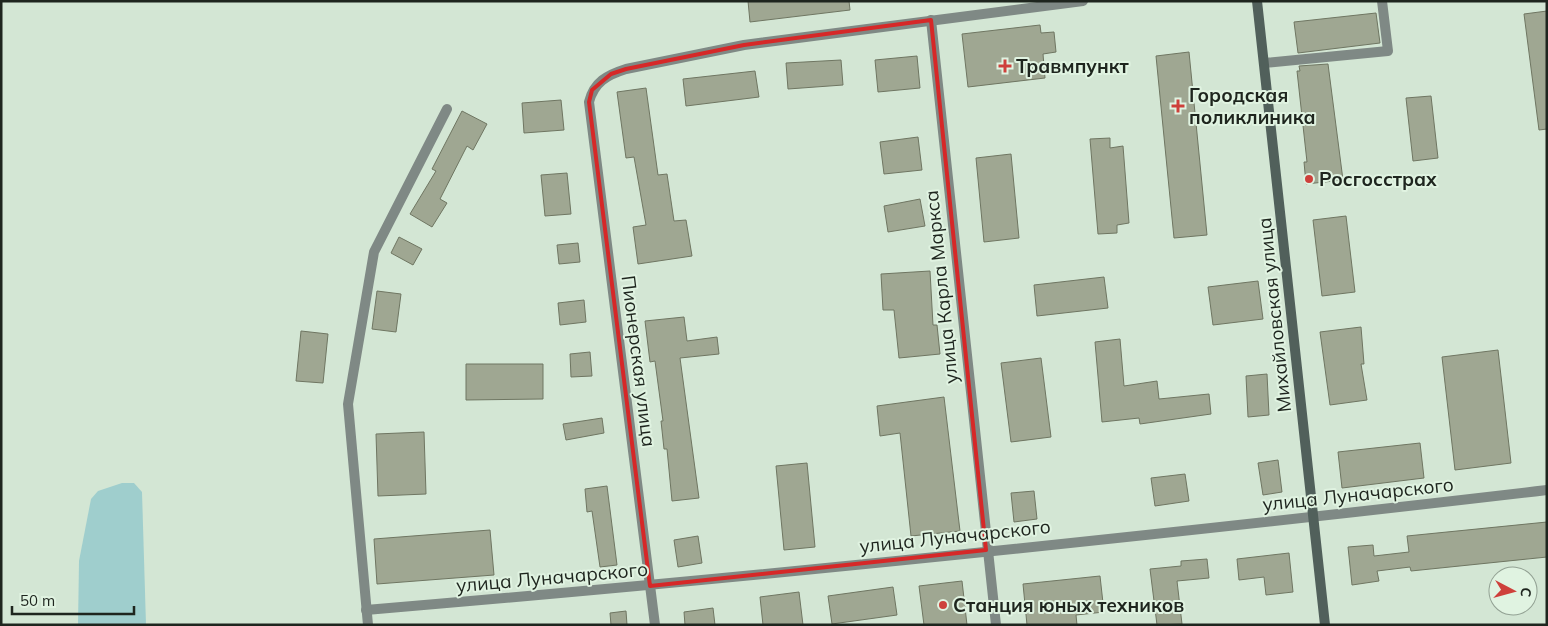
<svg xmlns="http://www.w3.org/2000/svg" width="1548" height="626" viewBox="0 0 1548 626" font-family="Mulish,sans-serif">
  <rect width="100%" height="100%" fill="#d3e6d4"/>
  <!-- water -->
  <path fill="#9fcecd" d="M122,483H134L142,492L146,625H78L79,561L91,499L98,491Z"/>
  <!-- building -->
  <g fill="#9fa792" stroke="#6f7662">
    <path d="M748,1H849L850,10L750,22Z"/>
    <path d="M1547,11V129L1539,130L1524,14Z"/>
    <path d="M1376,13L1380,43L1298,53L1294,22Z"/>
    <path d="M1040,25L1041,33L1054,32L1056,52L1043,54L1045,78L968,87L962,34Z"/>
    <path d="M1189,52L1207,235L1174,238L1156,56Z"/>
    <path d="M917,56L920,88L878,92L875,60Z"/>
    <path d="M841,60L843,85L788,89L786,63Z"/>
    <path d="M1328,64L1343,180L1306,184L1304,162H1307L1297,71H1300L1299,66Z"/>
    <path d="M755,71L759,97L686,106L683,79Z"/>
    <path d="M646,88L658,175L667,174L674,221L686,220L692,256L638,264L633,227L646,225L634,157L626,158L617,92Z"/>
    <path d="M1431,96L1438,158L1413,161L1406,98Z"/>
    <path d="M561,100L564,130L524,133L522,103Z"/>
    <path d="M462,111L487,124L473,150L467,146L440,199L447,203L432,227L410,214L436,171L432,169Z"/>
    <path d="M918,137L922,170L884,174L880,142Z"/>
    <path d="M1110,138V148L1123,146L1129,223L1117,225V233L1098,234L1090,139Z"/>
    <path d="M1011,154L1019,238L984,242L976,158Z"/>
    <path d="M567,173L571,214L545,216L541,175Z"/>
    <path d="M920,199L925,226L888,232L884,206Z"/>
    <path d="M1346,216L1355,292L1322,296L1313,220Z"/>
    <path d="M399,237L422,249L413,265L391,253Z"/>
    <path d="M578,243L580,262L559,264L557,245Z"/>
    <path d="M930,271L933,325H937L940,354L899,358L894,310H883L881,274Z"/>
    <path d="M1104,277L1108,308L1037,316L1034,285Z"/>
    <path d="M1258,281L1263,319L1213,325L1208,287Z"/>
    <path d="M377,291L401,294L396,332L372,329Z"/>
    <path d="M584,300L586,322L560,325L558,303Z"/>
    <path d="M684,317L687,341L717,337L719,354L680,358L699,498L672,501L667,449H664L661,421H663L655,361L650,362L645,321Z"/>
    <path d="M1361,327L1364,364H1361L1367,400L1330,405L1320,332Z"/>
    <path d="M301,331L328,334L323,383L296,381Z"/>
    <path d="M1120,339L1124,386L1157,381L1159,399L1209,394L1211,414L1140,424L1139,418L1102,422L1095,342Z"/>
    <path d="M1498,350L1511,463L1455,470L1442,357Z"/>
    <path d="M590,352L592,376L571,377L570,354Z"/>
    <path d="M1041,358L1051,437L1011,442L1001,363Z"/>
    <path d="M466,364H543V399L466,400Z"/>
    <path d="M1267,374L1269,415L1248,417L1246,376Z"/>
    <path d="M944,397L960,531L911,536L900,433L880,436L877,406Z"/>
    <path d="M602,418L604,433L566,440L563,424Z"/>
    <path d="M424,432L426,494L378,496L376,434Z"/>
    <path d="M1420,443L1424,478L1342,488L1338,452Z"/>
    <path d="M1278,460L1282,492L1263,495L1258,463Z"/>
    <path d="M807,463L815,547L784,550L776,466Z"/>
    <path d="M1185,474L1189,501L1155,506L1151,478Z"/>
    <path d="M607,486L617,565L600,567L592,511L587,512L585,489Z"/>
    <path d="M1034,491L1037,519L1014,522L1011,493Z"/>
    <path d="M1547,522V557L1411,571L1410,567L1377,571L1379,581L1352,585L1348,547L1373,545L1374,556L1409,552L1407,536Z"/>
    <path d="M490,530L494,575L377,584L374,539Z"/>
    <path d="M698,536L702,563L678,567L674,540Z"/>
    <path d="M1289,553L1293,592L1266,595L1264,577L1239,580L1237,559Z"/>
    <path d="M1207,559L1209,578L1177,581L1182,624L1157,625L1150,569L1181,566V561Z"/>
    <path d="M1100,576L1104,612L1076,615L1077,625H1027L1023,584Z"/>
    <path d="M962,581L967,625H924L919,586Z"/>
    <path d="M893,587L897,615L832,624L828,596Z"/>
    <path d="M799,592L803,625H763L760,597Z"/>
    <path d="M713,608L715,625H685L684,612Z"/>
    <path d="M626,611L627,625H611L610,613Z"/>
  </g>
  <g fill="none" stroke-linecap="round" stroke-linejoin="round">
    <!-- minor -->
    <g stroke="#7f8985" stroke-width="10">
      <path d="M931,20L996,625"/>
      <path d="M1264,63L1388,51L1382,1"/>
      <path d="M366,610C760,577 1154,536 1547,490"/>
      <path d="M368,625L348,404L374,252L447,109"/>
      <path d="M655,625L589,102C594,82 607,75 626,69L744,45L1083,1"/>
    </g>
    <!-- secondary -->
    <path stroke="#51605b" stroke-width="10" d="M1257,1L1325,625"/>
  </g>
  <!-- marked area -->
  <path fill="none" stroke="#d62828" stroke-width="4" stroke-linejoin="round" d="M931,20L986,550L650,586L589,102L592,90L611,74L626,69L744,45Z"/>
  <!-- markers -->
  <g fill="#ce403b" stroke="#e0f3e1" stroke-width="2">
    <path d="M1002.5 58.5h5v5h5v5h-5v5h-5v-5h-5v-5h5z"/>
    <path d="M1175.5 98.5h5v5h5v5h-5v5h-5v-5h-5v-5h5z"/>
    <circle cx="1309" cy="179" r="5"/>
    <circle cx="943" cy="605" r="5"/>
  </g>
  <g text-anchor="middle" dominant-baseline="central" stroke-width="4" stroke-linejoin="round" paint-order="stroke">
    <!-- poi labels -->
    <g font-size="19" font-weight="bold" fill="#1e251e" stroke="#e0f3e1" text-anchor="start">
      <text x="1016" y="66">Травмпункт</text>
      <text x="1189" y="95">Городская<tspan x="1189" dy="22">поликлиника</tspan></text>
      <text x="1319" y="179">Росгосстрах</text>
      <text x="953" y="605">Станция юных техников</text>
    </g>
    <!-- street labels -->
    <g font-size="19" fill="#1e251e" stroke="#e0f3e1">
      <text transform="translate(941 287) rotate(-96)">улица Карла Маркса</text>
      <text transform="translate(1274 315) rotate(-96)">Михайловская улица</text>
      <text transform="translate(639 361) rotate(83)">Пионерская улица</text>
      <text transform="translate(1358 494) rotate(-6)">улица Луначарского</text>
      <text transform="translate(955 536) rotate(-6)">улица Луначарского</text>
      <text transform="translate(552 577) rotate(-5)">улица Луначарского</text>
    </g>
  </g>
  <!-- border -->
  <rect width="1548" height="626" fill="none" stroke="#1e251e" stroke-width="5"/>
  <!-- north arrow -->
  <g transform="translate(1513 591) rotate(96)"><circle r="24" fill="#e0f3e1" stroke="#92a193"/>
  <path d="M0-4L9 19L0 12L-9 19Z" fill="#ce403b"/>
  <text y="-8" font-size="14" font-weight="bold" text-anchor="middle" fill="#1e251e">С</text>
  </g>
  <!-- scale -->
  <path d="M12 606v8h122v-8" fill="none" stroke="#1e251e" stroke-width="2.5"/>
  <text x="20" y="606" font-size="15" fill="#1e251e" stroke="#e0f3e1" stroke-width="4" paint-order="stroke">50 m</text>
</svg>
